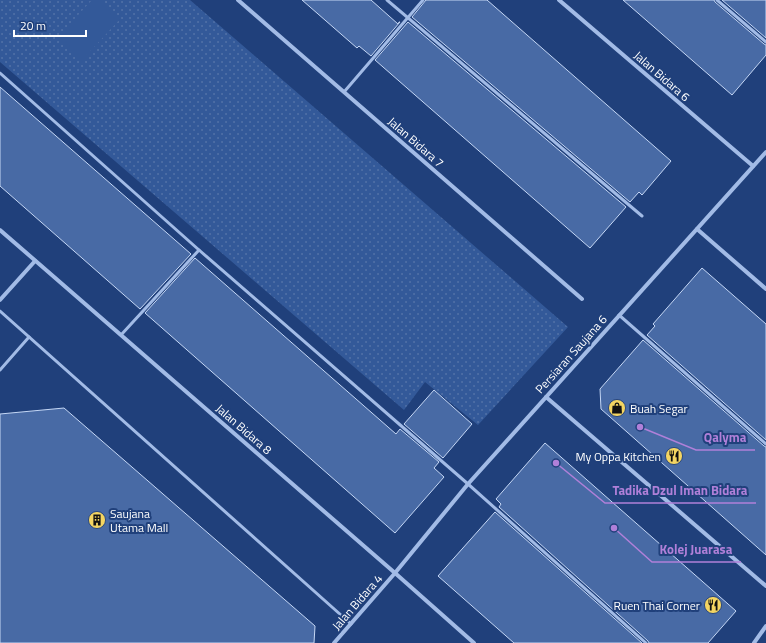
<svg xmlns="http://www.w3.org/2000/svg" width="766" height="643" viewBox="0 0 766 643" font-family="'Titillium Web',sans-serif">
  <defs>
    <pattern id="green-dots" width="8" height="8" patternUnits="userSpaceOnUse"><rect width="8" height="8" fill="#335999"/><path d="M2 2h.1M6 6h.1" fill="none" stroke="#5272a8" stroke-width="1.8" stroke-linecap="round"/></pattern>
  </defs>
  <rect width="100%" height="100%" fill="#20407b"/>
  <!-- green -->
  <path fill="url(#green-dots)" d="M0,0H190L568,327L478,425L425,382L404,410L0,62Z"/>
  <!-- pitch -->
  <path fill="#335999" d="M92,0H99L120,19L82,60L58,37Z"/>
  <!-- building -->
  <g fill="#486aa5" stroke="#c5d7f5">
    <path d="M302,0H371L398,24L399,22H400L371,56L359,46L357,48Z"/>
    <path d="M426,0H487L671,161L642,195L639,192L630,202L412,17Z"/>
    <path d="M623,0H714L715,2L764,44L766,45V55L732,95Z"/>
    <path d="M722,0H766V38Z"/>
    <path d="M408,22L626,207L590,248L375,60Z"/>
    <path d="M0,87L191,254L140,309L0,186Z"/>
    <path d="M195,258L396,434L400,429L439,462L434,468L444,477L395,533L145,313Z"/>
    <path d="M702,268L766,324V440L647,335L655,326L653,324Z"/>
    <path d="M643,340L764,446L766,447V555L601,409L600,389Z"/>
    <path d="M434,390L472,424L443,458L404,424Z"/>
    <path d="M64,408L315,626L314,643H0V414Z"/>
    <path d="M545,443L736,611L708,643H649L648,641L499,507L501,504L496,499Z"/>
    <path d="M495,512L642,643H514L438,576Z"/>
  </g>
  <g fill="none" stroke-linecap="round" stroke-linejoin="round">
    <!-- lane -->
    <g stroke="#a2bbe6" stroke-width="3">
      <path d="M387,0L642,216"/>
      <path d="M717,0L766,42"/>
      <path d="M0,73L199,250L468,484L646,643"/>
      <path d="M344,92L423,0"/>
      <path d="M0,311L351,624"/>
      <path d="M619,315L766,444"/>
      <path d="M121,335L199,250"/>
      <path d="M0,370L29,337"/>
    </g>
    <!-- street -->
    <g stroke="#a2bbe6" stroke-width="4">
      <path d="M238,0L582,299"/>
      <path d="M559,0L753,166"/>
      <path d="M697,229L766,289"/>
      <path d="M0,230L395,573L474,643"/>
      <path d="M0,300L35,261"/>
      <path d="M546,397L766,586"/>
      <path d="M334,643L395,573L468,484L766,152"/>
      <path d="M754,643L766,626"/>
    </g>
  </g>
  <!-- icons -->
  <defs>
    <g id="shop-disc" transform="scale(0.9)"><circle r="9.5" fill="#f4d562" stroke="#20407b"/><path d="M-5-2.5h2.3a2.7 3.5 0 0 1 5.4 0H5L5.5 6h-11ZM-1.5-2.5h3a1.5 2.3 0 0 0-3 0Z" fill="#111"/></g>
    <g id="restaurant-disc" transform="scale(0.9)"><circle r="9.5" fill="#f4d562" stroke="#20407b"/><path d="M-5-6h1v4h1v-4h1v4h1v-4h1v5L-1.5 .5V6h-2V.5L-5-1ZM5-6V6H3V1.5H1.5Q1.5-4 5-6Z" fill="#111"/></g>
    <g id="building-disc" transform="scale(0.9)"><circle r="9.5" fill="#f4d562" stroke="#20407b"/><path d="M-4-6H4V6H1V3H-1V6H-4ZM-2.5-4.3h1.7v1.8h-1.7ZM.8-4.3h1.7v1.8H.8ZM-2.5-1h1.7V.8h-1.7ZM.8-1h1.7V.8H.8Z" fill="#111"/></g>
  </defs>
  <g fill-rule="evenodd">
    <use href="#shop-disc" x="617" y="408"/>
    <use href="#restaurant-disc" x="674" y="456"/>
    <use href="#building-disc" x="97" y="520"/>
    <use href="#restaurant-disc" x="713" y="605"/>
  </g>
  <g text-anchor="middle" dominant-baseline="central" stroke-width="4" stroke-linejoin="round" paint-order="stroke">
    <!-- street labels -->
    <g font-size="12" fill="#fff" stroke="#20407b">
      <text transform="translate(662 76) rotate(41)">Jalan Bidara 6</text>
      <text transform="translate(416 142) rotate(41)">Jalan Bidara 7</text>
      <text transform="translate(571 354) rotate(-48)">Persiaran Saujana 6</text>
      <text transform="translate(244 429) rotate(41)">Jalan Bidara 8</text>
      <text transform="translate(357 602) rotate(-49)">Jalan Bidara 4</text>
    </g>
    <!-- poi labels -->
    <g font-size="12" fill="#fff" stroke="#20407b" text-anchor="start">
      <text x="630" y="408">Buah Segar</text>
      <text x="661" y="456" text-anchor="end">My Oppa Kitchen</text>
      <text x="110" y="513">Saujana<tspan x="110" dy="14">Utama Mall</tspan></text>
      <text x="700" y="605" text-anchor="end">Ruen Thai Corner</text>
    </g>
  </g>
  <!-- callouts -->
  <path fill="none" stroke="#b080d9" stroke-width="1.5" d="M640 427L696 450H755M556 463L605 503H756M614 528L652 562H741"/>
  <g fill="#b080d9" stroke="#20407b" stroke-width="1.5">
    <circle cx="640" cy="427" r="4"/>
    <circle cx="556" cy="463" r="4"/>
    <circle cx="614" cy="528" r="4"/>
  </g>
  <g font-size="13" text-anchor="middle" font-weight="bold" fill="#b080d9" stroke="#20407b" stroke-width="4" stroke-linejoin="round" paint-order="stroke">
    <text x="725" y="442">Qalyma</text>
    <text x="680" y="495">Tadika Dzul Iman Bidara</text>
    <text x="696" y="554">Kolej Juarasa</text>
  </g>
  <!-- scale -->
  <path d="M14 30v6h72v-6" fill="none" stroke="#ffffff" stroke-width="2"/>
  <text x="20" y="30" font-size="12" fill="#ffffff" stroke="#20407b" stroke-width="3" paint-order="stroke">20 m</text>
</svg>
